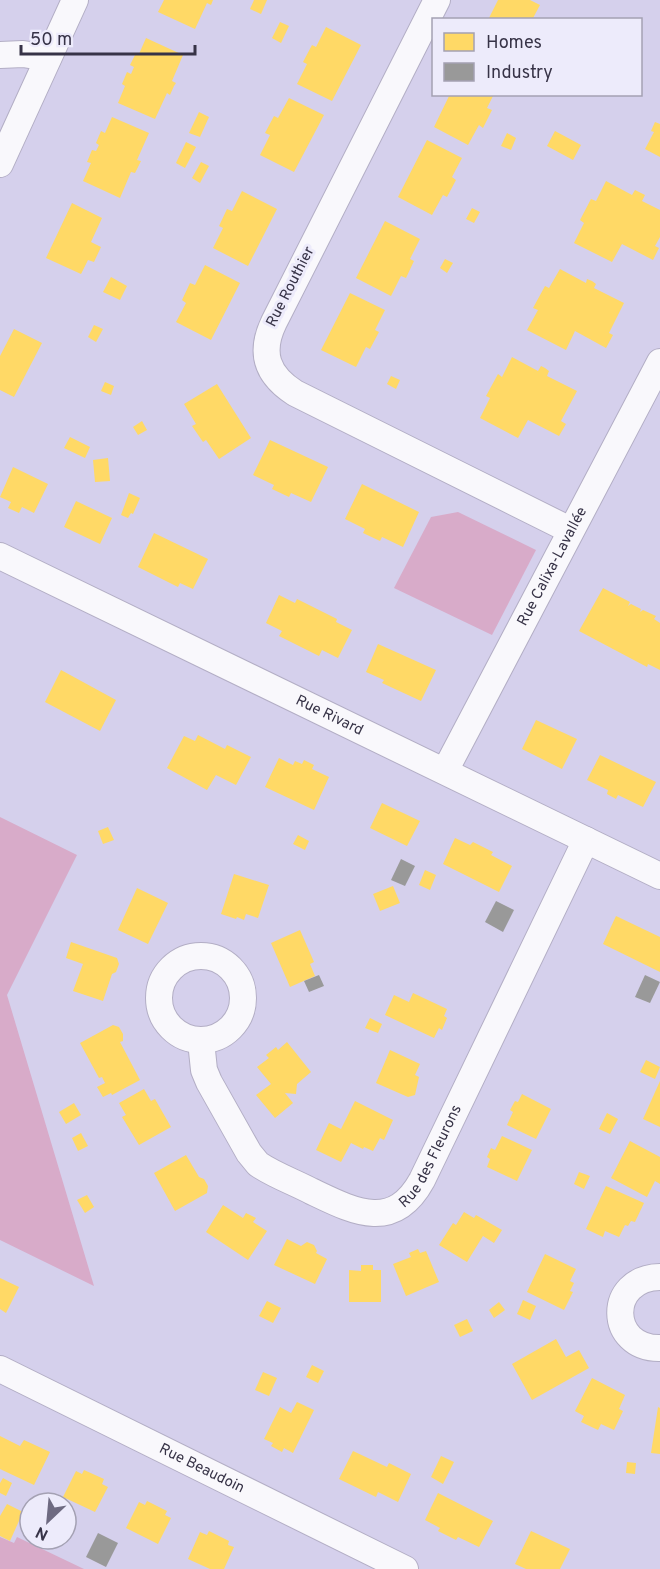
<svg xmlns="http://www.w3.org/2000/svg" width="660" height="1569" viewBox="0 0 660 1569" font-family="Overpass,sans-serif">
  <rect width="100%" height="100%" fill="#d5d0ec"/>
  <!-- green -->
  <g fill="#d8abc9">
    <path d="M458,512L536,550L492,635L394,588L431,517Z"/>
    <path d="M0,817L77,855L7,995L94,1286L0,1240Z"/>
    <path d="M0,1537L14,1543L17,1537L84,1569H0Z"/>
  </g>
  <!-- homes -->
  <g fill="#ffd966">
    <path d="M164,0H213L211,5L207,3L195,29L158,12Z"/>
    <path d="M254,0H267L261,14L250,9Z"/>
    <path d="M498,0H530L540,5L532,20H488Z"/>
    <path d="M280,22L289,26L281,43L272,38Z"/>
    <path d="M326,27L361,45L332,101L297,84L307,64L303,62L312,45L316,47Z"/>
    <path d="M146,38L183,55L172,81L176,83L174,86L170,95L167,93L155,119L118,103L125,86L122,84L127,72L131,74L134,67L130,65L136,53L139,54Z"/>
    <path d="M450,94H494L487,108L492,110L483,128L479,125L468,145L434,127Z"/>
    <path d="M289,98L324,115L294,172L260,155L270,135L265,133L274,116L278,118Z"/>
    <path d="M199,112L209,117L200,137L189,133Z"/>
    <path d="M112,117L149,133L137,160L141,161L135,173L131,172L120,198L83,181L91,163L87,162L92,150L96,151L99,145L96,143L101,131L105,133Z"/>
    <path d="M655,122L660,124V157L645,149L654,132L651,131Z"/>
    <path d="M555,131L581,145L573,160L547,146Z"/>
    <path d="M507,133L516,138L511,150L501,146Z"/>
    <path d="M427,140L462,158L452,177L456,180L447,197L443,195L432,215L398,197Z"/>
    <path d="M186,142L196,147L185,168L176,163Z"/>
    <path d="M201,162L209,166L200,183L192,178Z"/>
    <path d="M606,181L632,195L635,190L645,195L642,201L660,210V237L655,246L659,248L653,260L622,244L612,262L574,243L584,223L580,220L591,199L596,201Z"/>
    <path d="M242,191L277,209L248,266L213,248L223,228L219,226L227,209L232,211Z"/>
    <path d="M72,203L102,218L91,242L101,247L94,262L88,260L81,274L46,258Z"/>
    <path d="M472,208L480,212L474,223L466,219Z"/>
    <path d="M385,221L420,239L410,259L414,261L406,278L401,276L391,296L356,278Z"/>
    <path d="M445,259L453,263L447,273L440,268Z"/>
    <path d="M205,265L240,283L211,340L176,322L186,303L182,300L190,283L195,285Z"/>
    <path d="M560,269L586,283L587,279L592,281L596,284L594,288L624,303L609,333L613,335L606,348L575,331L566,350L527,330L538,310L533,308L545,286L549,288Z"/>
    <path d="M111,277L127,286L120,300L103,292Z"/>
    <path d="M350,293L385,310L375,330L379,332L370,349L366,347L356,367L321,350Z"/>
    <path d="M94,325L103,329L96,342L88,337Z"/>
    <path d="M14,329L42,343L14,397L0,390V356Z"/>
    <path d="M512,357L538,371L541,366L545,368L549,371L547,376L577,391L561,421L566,424L559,436L528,420L518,438L480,418L490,398L486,396L498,374L502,377Z"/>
    <path d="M391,376L400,380L396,389L387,384Z"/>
    <path d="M105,382L114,386L111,395L101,391Z"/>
    <path d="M217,384L251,438L219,459L206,440L203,442L192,426L196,424L184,404Z"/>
    <path d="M142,421L147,430L138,435L133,427Z"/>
    <path d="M70,437L90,447L85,458L64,448Z"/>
    <path d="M270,440L328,467L311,502L291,493L289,497L272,489L274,485L253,475Z"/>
    <path d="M108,458L110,481L95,482L93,460Z"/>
    <path d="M13,467L48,484L34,513L22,507L19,513L8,508L11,502L0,497Z"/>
    <path d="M362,484L419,512L403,547L382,537L380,541L363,533L365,529L345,519Z"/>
    <path d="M129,493L140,498L133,514L131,513L128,518L121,515Z"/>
    <path d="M76,501L112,518L100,544L64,527Z"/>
    <path d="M154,533L208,559L193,589L180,583L178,587L138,567Z"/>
    <path d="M603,588L630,602L628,606L631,604L641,609L640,612L643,610L656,616L654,619L660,623V670L648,664L647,667L579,631Z"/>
    <path d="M279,595L295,603L297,599L337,619L336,622L352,630L338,658L322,650L319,656L279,636L282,631L266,623Z"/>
    <path d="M378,644L436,670L421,701L382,683L384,680L366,672Z"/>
    <path d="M61,670L116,700L100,731L45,702Z"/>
    <path d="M536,720L577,739L562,769L522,749Z"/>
    <path d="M198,735L225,749L227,745L251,757L236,785L216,775L207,790L167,768L184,736L195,741Z"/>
    <path d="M600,755L656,782L643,807L618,795L616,799L607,794L608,790L587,780Z"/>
    <path d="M279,758L293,765L295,761L302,764L304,760L314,765L312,769L329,777L314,810L265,787Z"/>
    <path d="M382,803L420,821L407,846L370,828Z"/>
    <path d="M108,827L114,840L103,844L98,831Z"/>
    <path d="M298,835L309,841L305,850L293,844Z"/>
    <path d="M455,838L470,845L473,842L493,852L491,855L512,866L499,892L443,864Z"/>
    <path d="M425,870L436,875L430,890L419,885Z"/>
    <path d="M234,874L269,885L258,918L246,914L244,920L237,917L236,919L221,914Z"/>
    <path d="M393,886L400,903L380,911L373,894Z"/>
    <path d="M137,888L168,903L148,944L118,930Z"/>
    <path d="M616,916L660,937V972L603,944Z"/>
    <path d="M300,930L314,962L310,964L315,976L290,987L271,943Z"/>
    <path d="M71,942L117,958L119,964L116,972L112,974L103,1001L73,991L83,964L66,958Z"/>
    <path d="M413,993L447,1009L444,1016L447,1018L442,1030L439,1028L434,1038L385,1015L394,995L409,1002Z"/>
    <path d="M370,1018L382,1024L378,1033L365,1028Z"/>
    <path d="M113,1025L119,1027L123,1034V1041L120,1042L140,1080L112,1095L111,1093L103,1097L97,1087L105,1083L102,1077L99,1078L80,1043Z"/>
    <path d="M287,1042L311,1072L297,1084L296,1094L285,1093L293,1103L275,1118L256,1095L271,1084L257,1067L269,1058L266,1055L276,1047L278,1050Z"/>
    <path d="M390,1050L420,1064L415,1075L419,1077L415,1095L408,1097L376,1083Z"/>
    <path d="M646,1060L660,1067L655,1079L640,1072Z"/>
    <path d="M660,1081V1127L643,1119Z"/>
    <path d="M144,1089L151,1101L155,1099L171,1127L139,1145L122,1117L126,1115L119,1103Z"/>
    <path d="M522,1094L551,1109L536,1139L507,1125L513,1112L510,1110L515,1101L518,1102Z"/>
    <path d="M355,1101L393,1120L384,1140L380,1138L373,1151L364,1147L363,1149L351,1143L341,1162L316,1150L329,1123L341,1129Z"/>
    <path d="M74,1103L81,1115L66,1124L59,1112Z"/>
    <path d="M607,1113L618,1119L610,1134L599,1129Z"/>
    <path d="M81,1133L88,1146L78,1151L72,1138Z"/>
    <path d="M502,1136L532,1150L517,1181L487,1167L490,1159L487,1157L491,1148L495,1150Z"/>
    <path d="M630,1141L660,1157V1184L655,1181L647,1197L611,1178Z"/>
    <path d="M186,1155L199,1177L204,1179L208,1186L207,1193L175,1211L154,1173Z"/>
    <path d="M579,1172L590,1176L584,1189L574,1184Z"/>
    <path d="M606,1186L644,1203L635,1222L631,1221L628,1226L625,1225L619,1237L605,1231L603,1237L586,1229Z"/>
    <path d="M87,1195L94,1207L85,1213L77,1200Z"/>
    <path d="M223,1205L243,1218L246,1213L256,1218L253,1222L267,1231L248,1260L206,1232Z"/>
    <path d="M464,1212L474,1218L476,1215L502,1230L494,1243L483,1236L467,1262L439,1245L453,1223L456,1225Z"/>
    <path d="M287,1239L301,1246L307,1242L314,1245L317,1251L316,1253L327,1259L315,1284L274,1265Z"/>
    <path d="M418,1249L420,1253L426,1251L439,1282L406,1296L393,1264L411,1257L409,1253Z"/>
    <path d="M545,1254L576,1269L570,1281L574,1283L570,1291L573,1292L564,1310L527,1292Z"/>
    <path d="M361,1265H373V1270H381V1302H349V1270L361,1271Z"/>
    <path d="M0,1278L19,1287L6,1313L0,1309Z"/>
    <path d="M523,1300L536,1306L530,1320L517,1314Z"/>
    <path d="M267,1301L281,1308L273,1323L259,1316Z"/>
    <path d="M499,1302L505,1310L494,1318L489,1310Z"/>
    <path d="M467,1319L473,1331L460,1337L454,1325Z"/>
    <path d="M556,1339L566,1357L579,1350L589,1368L532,1400L512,1364Z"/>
    <path d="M312,1365L324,1371L318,1383L306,1377Z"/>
    <path d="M263,1372L277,1378L269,1396L255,1390Z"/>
    <path d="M592,1378L625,1395L619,1409L623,1411L614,1430L601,1424L598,1430L581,1422L584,1416L575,1411Z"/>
    <path d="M297,1402L314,1410L293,1453L284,1448L282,1452L271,1446L273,1443L264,1439L280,1407L291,1413Z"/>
    <path d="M658,1407L660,1408V1454L651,1453Z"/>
    <path d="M0,1436L20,1446L24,1440L50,1452L34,1485L0,1469Z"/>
    <path d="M353,1451L387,1467L389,1463L411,1474L398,1502L378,1492L376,1497L339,1479Z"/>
    <path d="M441,1456L454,1462L443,1484L431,1477Z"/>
    <path d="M627,1462L636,1463L635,1474L626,1473Z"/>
    <path d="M84,1470L104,1479L102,1484L108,1487L95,1512L63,1497L76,1471L82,1474Z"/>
    <path d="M3,1478L12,1483L6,1496L0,1493V1483Z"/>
    <path d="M438,1493L493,1521L479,1547L458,1537L456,1540L438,1531L440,1528L425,1520Z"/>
    <path d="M147,1501L167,1511L165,1515L171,1518L158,1544L126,1528L139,1502L145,1505Z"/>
    <path d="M7,1504L23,1512L10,1541L0,1536V1516Z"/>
    <path d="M209,1531L229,1541L228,1545L234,1547L224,1569H210L188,1559L200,1532L207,1535Z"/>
    <path d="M531,1531L570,1549L560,1569H526L515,1564Z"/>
  </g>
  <!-- industry -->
  <g fill="#999">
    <path d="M401,859L415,866L405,886L391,880Z"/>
    <path d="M496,901L514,910L503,932L485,922Z"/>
    <path d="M319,975L324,986L309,992L304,981Z"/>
    <path d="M645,975L660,982L650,1003L635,997Z"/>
    <path d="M98,1533L118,1543L106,1567L86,1557Z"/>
  </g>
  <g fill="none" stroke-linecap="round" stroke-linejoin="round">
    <!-- minor casing -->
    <g stroke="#b3aec5" stroke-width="28">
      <g id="minor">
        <path d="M437,0L274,322C259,353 267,375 295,393L570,530"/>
        <path d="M0,55L23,54L48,58"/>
        <path d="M0,164L75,0"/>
        <path id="s1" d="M0,556L660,876"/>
        <path id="s2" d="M445,771L660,362"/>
        <circle cx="201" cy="998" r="42"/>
        <path id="s3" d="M201,1041L204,1070L209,1082L249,1153L258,1164C274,1175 294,1182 311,1191C353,1211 393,1233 422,1180L586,840"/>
        <path d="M660,1277C606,1278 608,1349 660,1348"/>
        <path id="s4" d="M0,1369L405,1569"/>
      </g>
    </g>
    <!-- minor -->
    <use href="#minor" stroke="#f9f8fc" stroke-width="26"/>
  </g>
  <g text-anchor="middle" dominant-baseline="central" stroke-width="6" stroke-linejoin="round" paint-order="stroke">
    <!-- street labels -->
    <g font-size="15" fill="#373347" stroke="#edebfb">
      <text transform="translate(291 287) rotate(-63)">Rue Routhier</text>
      <text stroke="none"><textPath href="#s2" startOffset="231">Rue Calixa-Lavallée</textPath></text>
      <text stroke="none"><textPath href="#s1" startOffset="366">Rue Rivard</textPath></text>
      <text stroke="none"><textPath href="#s3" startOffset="351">Rue des Fleurons</textPath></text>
      <text stroke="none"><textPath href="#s4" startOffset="225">Rue Beaudoin</textPath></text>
    </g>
  </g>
  <!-- legend -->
  <rect x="432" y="18" width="210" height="78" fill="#edebfb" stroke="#a4a1b3" stroke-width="1.5"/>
  <rect x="444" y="33" width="30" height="18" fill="#ffd966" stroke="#a4a1b3" stroke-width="1.5"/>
  <text x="486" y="48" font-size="18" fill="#373347">Homes</text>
  <rect x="444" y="63" width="30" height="18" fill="#999999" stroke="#a4a1b3" stroke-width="1.5"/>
  <text x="486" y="78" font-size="18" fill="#373347">Industry</text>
  <!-- north arrow -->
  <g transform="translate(48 1521) rotate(206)"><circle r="28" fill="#edebfb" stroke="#a4a1b3" stroke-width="1.5"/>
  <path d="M0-4.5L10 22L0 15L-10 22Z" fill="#6e6a81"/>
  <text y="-9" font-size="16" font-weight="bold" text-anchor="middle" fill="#373347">N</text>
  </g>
  <!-- scale -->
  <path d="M21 45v9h174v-9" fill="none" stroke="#373347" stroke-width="3"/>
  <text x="30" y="45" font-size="18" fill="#373347" stroke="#edebfb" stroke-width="4.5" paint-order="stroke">50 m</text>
</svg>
